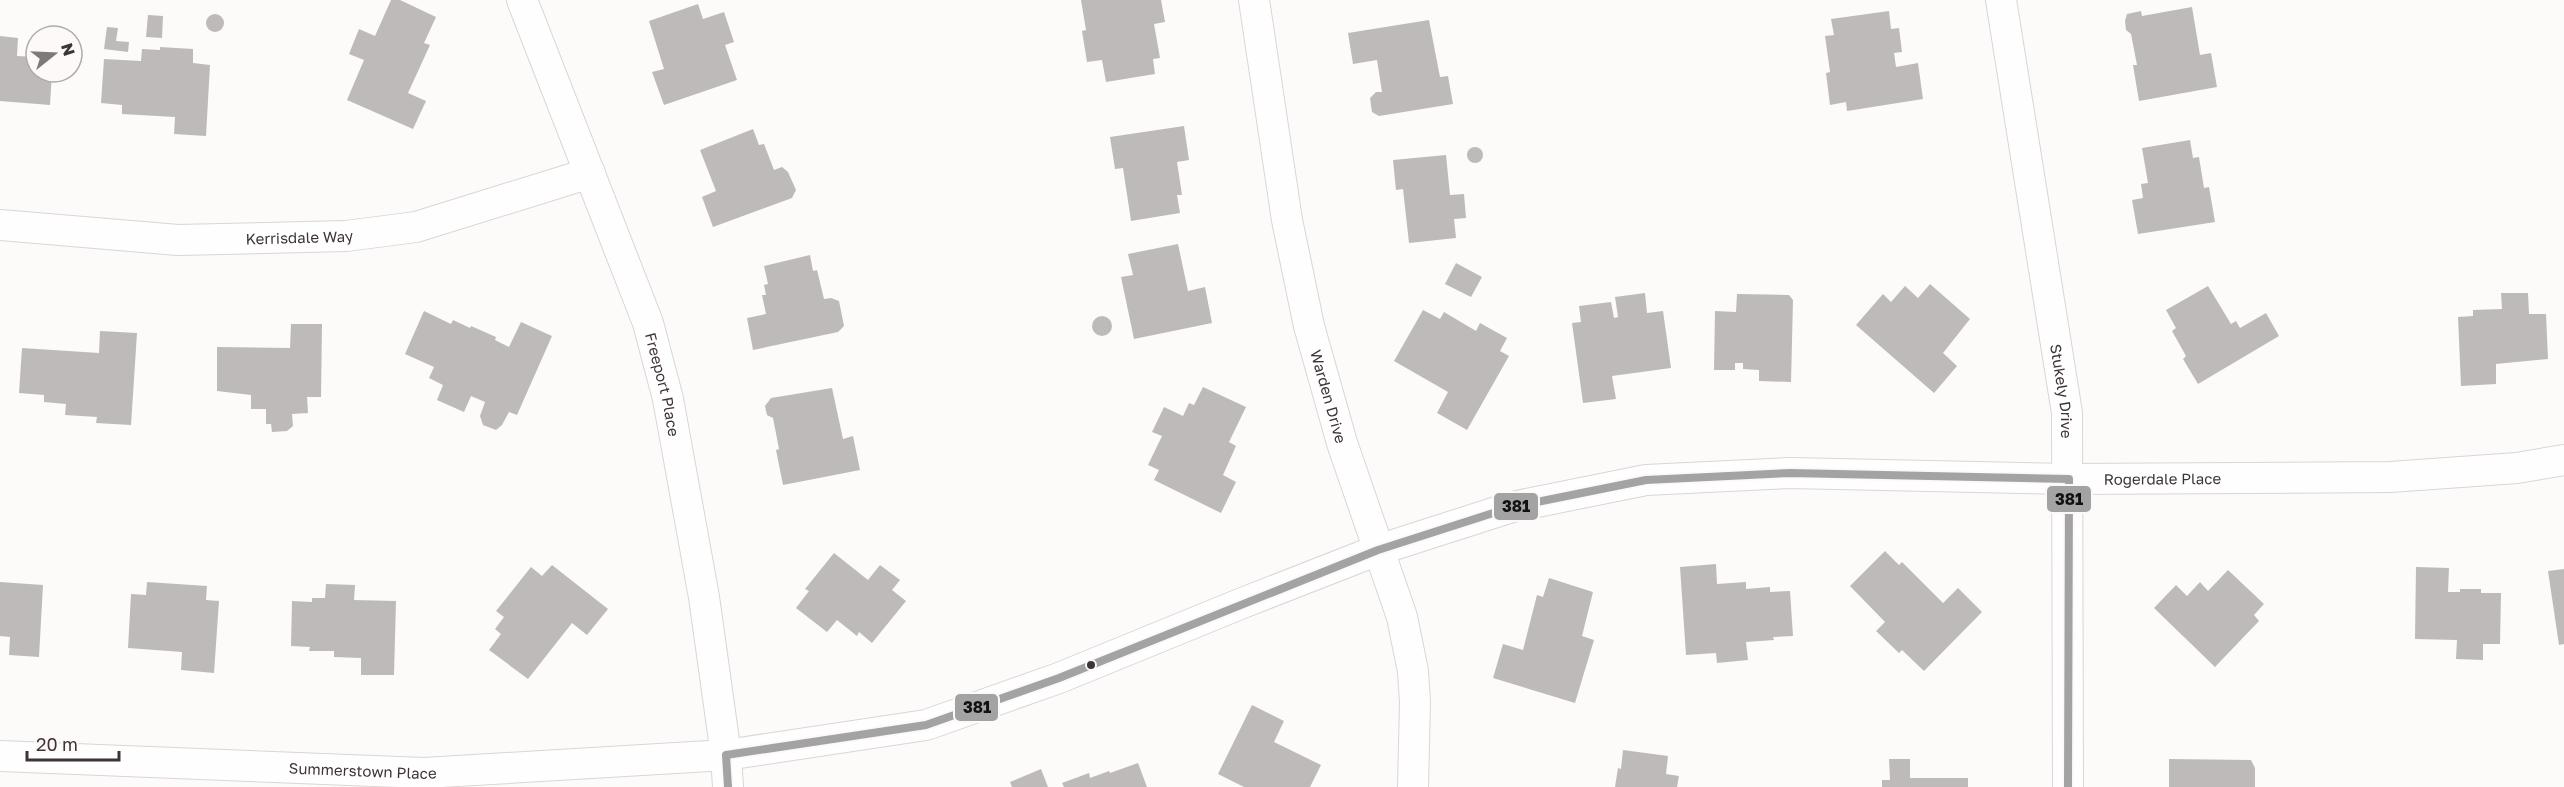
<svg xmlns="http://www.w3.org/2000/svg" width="2564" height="787" viewBox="0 0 2564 787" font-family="'Golos Text',sans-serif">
  <rect width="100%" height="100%" fill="#fdfafa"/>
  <!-- building -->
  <g fill="#bfbaba">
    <path d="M391,0H400L436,17L424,43L430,45L408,93L426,101L413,129L347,100L364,60L349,54L359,29L375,36Z"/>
    <path d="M1081,0H1161L1165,22L1154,24L1160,58L1153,59L1155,74L1106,82L1102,60L1087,62L1082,31L1086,30Z"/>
    <path d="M698,4L703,19L724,12L734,42L725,45L737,80L664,105L652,72L664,69L649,21Z"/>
    <path d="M2192,7L2200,55L2211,53L2217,87L2139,101L2133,65H2137L2131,34L2126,30L2125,21L2127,14L2141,11L2142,16Z"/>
    <path d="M1889,11L1891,29L1899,28L1902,52L1894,53L1896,67L1918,63L1923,99L1847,111L1846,102L1830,105L1826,73L1830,72L1825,36L1834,35L1831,19Z"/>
    <circle cx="215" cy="23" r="9"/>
    <path d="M148,15L163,16L162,38L146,37Z"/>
    <path d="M1429,20L1440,77L1448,76L1453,104L1379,116L1372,112L1370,98L1376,92H1382L1377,60L1353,64L1348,33Z"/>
    <path d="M107,27L118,28L116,41L129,42L128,52L104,49Z"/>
    <path d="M0,36L18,38L17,56L36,57V72H52L50,105L0,101Z"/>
    <path d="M160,47L193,49V63L210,65L206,136L174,134L175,117L122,114V105L101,103L104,59L141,61L142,49L160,50Z"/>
    <path d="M1184,126L1189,160L1177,162L1182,195H1177L1180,213L1131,221L1123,168L1115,169L1110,137Z"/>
    <path d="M753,129L759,145L764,144L774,170L782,167L788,172L796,190L792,198L713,227L702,197L716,191L700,150Z"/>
    <path d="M2190,140L2193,158L2199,157L2204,188L2209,187L2215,222L2138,234L2132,200L2143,198L2141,184L2148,183L2142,148Z"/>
    <circle cx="1475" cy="155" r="8"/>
    <path d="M1446,155L1450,195L1464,194L1466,218L1454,219L1456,238L1409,243L1403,189L1396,190L1393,160Z"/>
    <path d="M1178,244L1188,291L1205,287L1212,323L1134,339L1121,277L1133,275L1128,254Z"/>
    <path d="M810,255L813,271L817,270L824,299L831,298L839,301L844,326L838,332L753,350L747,318L766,314L762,295H766L764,285L768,284L764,266Z"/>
    <path d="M1456,263L1482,277L1471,297L1445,284Z"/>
    <path d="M1930,284L1970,319L1943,353L1957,366L1934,393L1856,325L1883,294L1891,302L1905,286L1918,298Z"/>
    <path d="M2208,286L2231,324L2236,321L2240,328L2266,313L2279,336L2198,384L2183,359L2186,356L2172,331L2176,328L2166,310Z"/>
    <path d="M1645,293L1647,313L1663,311L1671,368L1612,376L1616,399L1583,403L1572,323L1581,322L1579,306L1611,302L1614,318L1618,317L1615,297Z"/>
    <path d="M2501,293H2528L2529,314H2546L2548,359L2496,364V384L2461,386L2458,317L2473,316V310L2502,309Z"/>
    <path d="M1737,294L1789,295L1793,300L1791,382L1759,381V370L1743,369V363H1735V370H1714L1715,311L1736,312Z"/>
    <path d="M1423,310L1440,319L1444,312L1476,331L1480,323L1507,338L1500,351L1509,356L1467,430L1437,413L1448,392L1394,361Z"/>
    <path d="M424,311L451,324L453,320L470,328L471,326L496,337L495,340L509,347L521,322L552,336L517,415L509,412L502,425L496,430L483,425L480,416L485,402L471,396L464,412L437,400L443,385L429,378L434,367L405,354Z"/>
    <circle cx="1102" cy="326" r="10"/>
    <path d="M291,324H322L321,397H307L308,413L292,414L293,426L287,431L272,432L271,424H266V409H251V395L217,391V347L290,348Z"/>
    <path d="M100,331L137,333L131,425L96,423L97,417L65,415L66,404L44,402V395L19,393L22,348L99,353Z"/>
    <path d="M1203,387L1246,407L1229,442L1236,446L1223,475L1236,482L1221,513L1154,480L1159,470L1148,465L1162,436L1152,432L1164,407L1183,416L1189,403L1194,405Z"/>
    <path d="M832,388L843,439L853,436L860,470L783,485L776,450L779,449L773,418L767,415L765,406L771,398Z"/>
    <path d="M1885,551L1899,565L1902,562L1943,603L1958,588L1982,612L1924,671L1902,650L1899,653L1876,631L1885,622L1850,586Z"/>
    <path d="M834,553L868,580L880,565L900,580L892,590L906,601L872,643L859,632L857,636L837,620L827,632L796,608L809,591L805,589Z"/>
    <path d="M1716,564L1717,584L1746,582V589L1770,587V592L1790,591L1793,636L1773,637L1774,640L1746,642L1748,660L1717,663L1716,653L1686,655L1680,567Z"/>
    <path d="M552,565L608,609L587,635L572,623L528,679L489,650L501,634L495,629L504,617L496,611L531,567L542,576Z"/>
    <path d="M2416,567L2449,568L2448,592H2460V589H2481V593H2501L2500,644H2483V660L2456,659L2457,640L2415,639Z"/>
    <path d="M2564,569V644L2559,645L2548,571Z"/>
    <path d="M2228,570L2264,604L2254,615L2259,621L2215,667L2154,608L2176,585L2187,596L2200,582L2208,591Z"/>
    <path d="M1549,578L1593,592L1582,636L1594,640L1575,703L1493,678L1503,644L1523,650L1537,595L1543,597Z"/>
    <path d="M0,582L43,585L39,657L9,655L10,637L0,636Z"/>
    <path d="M147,582L207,586L206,600L219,601L214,673L181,670L182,652L128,648L131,594L146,595Z"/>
    <path d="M326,584L355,585L354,600L396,601L394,675H361V658L334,657V651H309L310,647L291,646L292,601L312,602V598H325Z"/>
    <path d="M1252,705L1284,721L1274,742L1321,765L1310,787H1244L1218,774Z"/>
    <path d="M1623,750L1668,756L1666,774L1679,776L1677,787H1615L1618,768L1621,769Z"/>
    <path d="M1889,759H1910V778H1968V787H1882V780H1890Z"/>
    <path d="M2169,759L2251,760L2255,768V787H2169Z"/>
    <path d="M1138,763L1147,787H1064L1062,783L1089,773L1090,778L1109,771L1110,773Z"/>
    <path d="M1041,769L1048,787H1012L1010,782Z"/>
  </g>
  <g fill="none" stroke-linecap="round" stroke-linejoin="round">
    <!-- street casing -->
    <g stroke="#dbd5d5" stroke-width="32">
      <g id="street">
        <path id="s1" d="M522,0L648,323L668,399L704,597L726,755L728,787"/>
        <path id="s2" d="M1254,0L1287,220L1309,326L1342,443L1402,617L1413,671L1415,702L1413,787"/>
        <path id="s3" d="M2001,0L2067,413L2068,787"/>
        <path id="s4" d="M0,225L178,240L346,236L416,227L590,173"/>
        <path id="s5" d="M0,756L424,773L726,755L926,725L1059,678L1240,604L1378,550L1512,507L1646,480L1790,473L2069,479L2390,477L2517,468L2564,460"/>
      </g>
    </g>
    <!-- street -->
    <use href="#street" stroke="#fffefe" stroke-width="30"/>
    <!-- bus-1 casing -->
    <g stroke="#fef9f9" stroke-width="12">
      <path id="bus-1" d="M728,787L726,755L926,725L1059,678L1378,550L1512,507L1646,480L1790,473L2069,479L2068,787"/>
    </g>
    <!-- bus-1 -->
    <use href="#bus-1" stroke="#a3a3a3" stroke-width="8"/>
  </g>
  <!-- markers -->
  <circle fill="#3d3435" stroke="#fef9f9" stroke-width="2" cx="1091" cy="665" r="5"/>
  <g text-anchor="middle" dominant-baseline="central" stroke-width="6" stroke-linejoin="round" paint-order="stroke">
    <!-- street labels -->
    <g font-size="15" fill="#3d3435" stroke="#fef9f9">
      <text stroke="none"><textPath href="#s4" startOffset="300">Kerrisdale Way</textPath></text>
      <text stroke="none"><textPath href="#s1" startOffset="410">Freeport Place</textPath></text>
      <text stroke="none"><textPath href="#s3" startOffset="396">Stukely Drive</textPath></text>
      <text stroke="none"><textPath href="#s2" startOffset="404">Warden Drive</textPath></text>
      <text stroke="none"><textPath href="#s5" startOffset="2208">Rogerdale Place</textPath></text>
      <text stroke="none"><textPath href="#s5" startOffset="363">Summerstown Place</textPath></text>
    </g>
  </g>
  <g stroke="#fef9f9" stroke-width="2">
    <rect x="2046" y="485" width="46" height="28" rx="6" fill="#a3a3a3"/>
    <rect x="1493" y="492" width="46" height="29" rx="6" fill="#a3a3a3"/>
    <rect x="954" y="693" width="45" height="29" rx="6" fill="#a3a3a3"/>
  </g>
  <g font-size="16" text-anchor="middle" font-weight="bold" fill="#111">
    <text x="2069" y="505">381</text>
    <text x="1516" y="512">381</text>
    <text x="977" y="713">381</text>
  </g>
  <!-- north arrow -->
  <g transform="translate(54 54) rotate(72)"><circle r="28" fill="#fef9f9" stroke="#b1aaab" stroke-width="1.5"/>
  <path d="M0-4.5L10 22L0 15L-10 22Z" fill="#80797a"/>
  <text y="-9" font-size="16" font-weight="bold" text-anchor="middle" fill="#3d3435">N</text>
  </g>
  <!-- scale -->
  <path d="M27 751v9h92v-9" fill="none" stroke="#3d3435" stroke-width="3"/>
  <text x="36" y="751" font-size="18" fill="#3d3435" stroke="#fef9f9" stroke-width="4.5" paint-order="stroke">20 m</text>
</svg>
